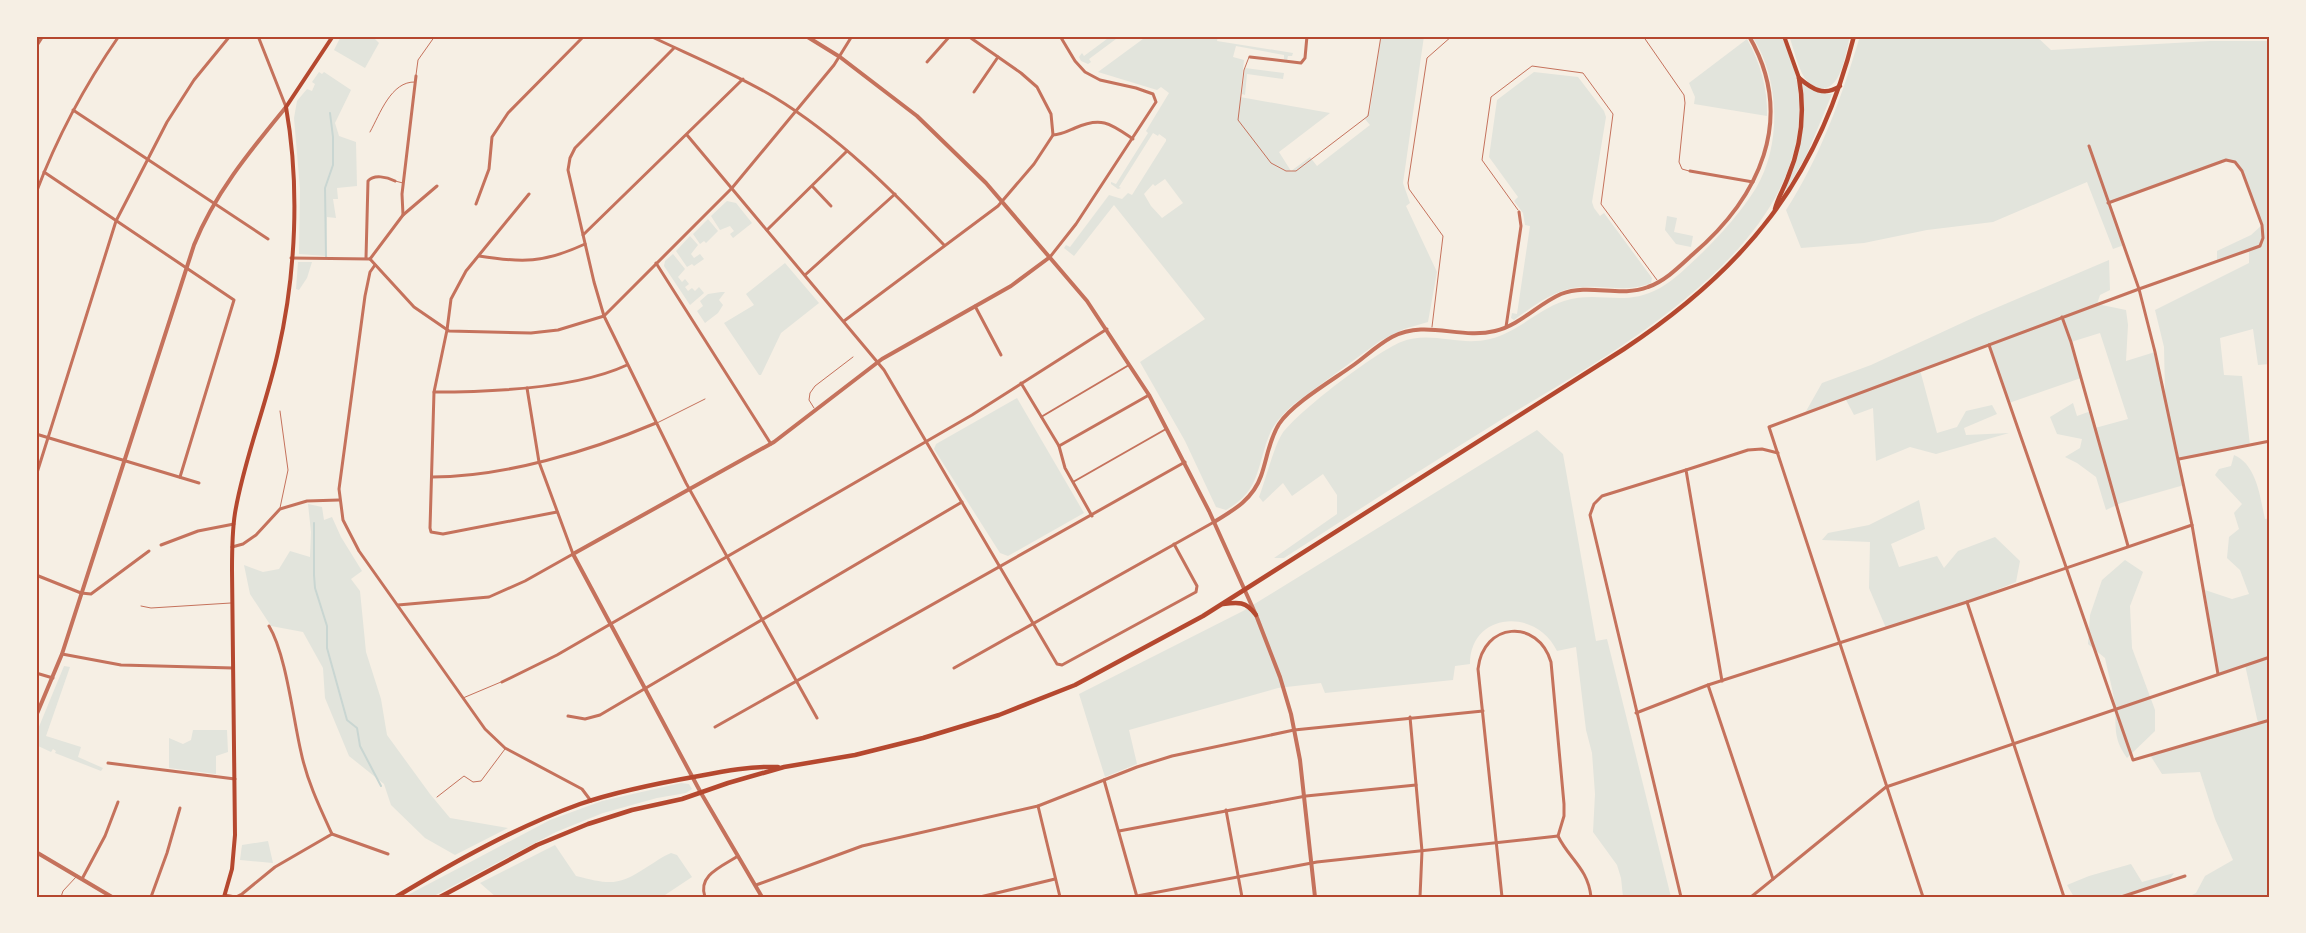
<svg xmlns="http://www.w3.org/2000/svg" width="2306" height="933" viewBox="0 0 2306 933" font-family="Commissioner,sans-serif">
  <rect width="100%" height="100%" fill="#f6efe4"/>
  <!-- green -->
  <g fill="#e2e4dc" fill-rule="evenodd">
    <path d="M341,36H372L379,43L365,68L334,50Z"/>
    <path d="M1111,36H1120L1089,59L1091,62L1088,64L1081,61L1079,57L1082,53L1084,56Z"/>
    <path d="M1147,36H1218L1217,41L1293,53L1292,56H1288L1287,60L1284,59V55L1236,46L1233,57L1244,60L1240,97L1330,113L1279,152L1291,171L1310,157L1317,166L1370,125L1365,119L1370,110L1381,36H1424L1403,183L1410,203L1406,206L1437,272L1428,322L1404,329L1380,341L1294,404C1285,412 1277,420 1271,431C1256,465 1262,490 1226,510L1216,507L1185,441L1140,362L1205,319L1114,205L1074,256L1064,248L1066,245L1070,247L1109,195L1122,199L1128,193L1132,195L1166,141V139L1159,134L1158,136L1153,133L1119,187L1121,188L1118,189L1111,184V182L1116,184L1148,133L1146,131L1169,93L1161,87L1157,90L1098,72ZM1165,179L1183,203L1162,218L1151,206L1144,194L1153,184L1155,186Z"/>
    <path d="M1752,36H1782C1788,53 1796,70 1798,89C1818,246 1608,355 1496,423C1425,467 1355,512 1284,558H1274L1337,514V495L1323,474L1292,496L1283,483L1263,502L1259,497C1265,482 1274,446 1282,434C1297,412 1376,352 1401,342C1431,330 1459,347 1490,339C1518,332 1537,310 1564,301C1599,290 1624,308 1660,288C1676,279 1690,264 1703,252C1722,233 1742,211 1756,188C1782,144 1780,79 1752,36Z"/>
    <path d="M1789,36H1850C1846,52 1841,93 1819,88C1813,86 1807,82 1804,77C1797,65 1794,49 1789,36Z"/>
    <path d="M1860,36H2036L2051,50L2210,41H2270V364L2258,365L2253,329L2220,338L2224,375L2242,376L2250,445L2179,459L2184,485L2121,503L2106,510L2096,477L2077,463L2065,457L2080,448L2082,439L2057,434L2050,417L2073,403L2077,416L2091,411L2095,428L2128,419L2100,333L2071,342L2081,378L2009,403L1989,345L1920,370L1937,433L1957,427L1966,411L1992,405L1997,414L1964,428L1966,435L2009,433L1936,454L1910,447L1876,461L1873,408L1854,415L1845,398L1805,413L1822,383L1871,365L1977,316L2109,260L2110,290L2100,295L2097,304L2126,310L2128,325L2126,361L2155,352L2165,393L2164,347L2155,310L2249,263V251L2217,260V251L2251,235L2262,225L2242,171L2235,162L2226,160L2109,202L2124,245L2113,249L2087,182L1993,222L1927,230L1864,243L1801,248L1786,210C1820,158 1842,96 1860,36Z"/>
    <path d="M1747,39C1760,62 1768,89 1767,116L1694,104L1695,97L1689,83Z"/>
    <path d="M1245,68L1284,73L1283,79L1247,74L1245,95L1242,94Z"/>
    <path d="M319,72L322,74L324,72L351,90L335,123L339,136L356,142L357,186L337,188L338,199H333L336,218L327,217L326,256L299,254L300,189L294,118L297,101L307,89L312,91L315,84L312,82Z"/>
    <path d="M1534,72L1578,77L1604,111L1606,117L1592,202L1594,208L1600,216L1604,213L1652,278L1651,283C1626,293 1609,285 1583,287C1556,288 1535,305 1514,320L1511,318L1512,313L1517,314L1530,226L1525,225L1523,213L1514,201L1518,197L1489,157L1497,100Z"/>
    <path d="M1802,83L1820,93L1832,94L1807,154L1787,189L1785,188C1800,155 1808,119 1802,83Z"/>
    <path d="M727,201L736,203L752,223L733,238L730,234L734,231L730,226L720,230L711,216Z"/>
    <path d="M1667,216L1677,218L1674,232L1693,236L1691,247L1676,244L1665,230Z"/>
    <path d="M708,219L718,231L706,243L704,241L700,244L693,234Z"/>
    <path d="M690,236L698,245L691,254L694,258L700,254L704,259L694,266L692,264L687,267L676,251Z"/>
    <path d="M673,254L685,269L678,277L682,282L685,279L689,284L685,287L688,291L692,288L695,291L699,287L704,293L690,305L664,266L665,261Z"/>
    <path d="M298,262H312L307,278L299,290L296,289Z"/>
    <path d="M785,263L819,303L781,333L761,375H759L724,323L754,305L746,294Z"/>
    <path d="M721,292H725L719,300L723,305L718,313L705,323L697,311L703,306L700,301L708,294Z"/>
    <path d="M1017,398L1084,513L1008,556L1000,553L934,449L936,444Z"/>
    <path d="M1537,430L1563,454L1596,641L1607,639L1671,897H1623L1621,878L1617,865L1593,832L1595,794L1592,753L1586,730L1576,647L1557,651C1536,607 1470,612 1470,664L1455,666L1453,680L1325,693L1321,683L1278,688L1129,730L1137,764L1105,777L1079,694L1243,611Z"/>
    <path d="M2234,455C2257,465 2260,497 2265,519L2270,518V897H2188L2196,893L2205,876L2233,860L2215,819L2200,772L2162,774L2150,755L2258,723L2245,665L2218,674L2205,590L2232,599L2249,594L2240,570L2227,558L2229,537L2239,529L2234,513L2242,504L2215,475L2219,469L2231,466Z"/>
    <path d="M1919,500L1925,529L1891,544L1899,567L1937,556L1944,568L1958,551L1995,537L2020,561L2016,582L1967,602L1886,628L1869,588L1870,542L1822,540L1828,533L1869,525Z"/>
    <path d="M308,504L322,507L324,520L332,517L341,537L362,571L351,579L360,591L366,652L381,699L387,735L430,794L450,818L508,828L455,855L425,838L391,805L384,784L349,756L325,698L323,668L303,632L271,626L250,594L244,565L263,572L279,569L290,551L310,557L311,532Z"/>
    <path d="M2125,560L2143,572L2130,606L2132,648L2155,710V731L2127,758C2114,739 2116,731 2115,709C2114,692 2108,674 2105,658L2088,644L2090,615L2102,580Z"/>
    <path d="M64,666L70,667L46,736L81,747L78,757L103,768L101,771L55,753L56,751L53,749L51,752L36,745V734Z"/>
    <path d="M193,730H227L228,752L216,756V774L169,768V738L183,744L191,740Z"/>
    <path d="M681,783L689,784L692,789L686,793L657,798L603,813L556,832L432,897H404L550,820L602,801Z"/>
    <path d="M268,841L273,863L240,860L242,845Z"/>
    <path d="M555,845L576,876C609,884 617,887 647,867C655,862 663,856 671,853L677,855L692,877L662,897H496L480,883Z"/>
    <path d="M2131,864L2142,882L2174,873L2168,882L2121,897H2074L2067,885L2089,876Z"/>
  </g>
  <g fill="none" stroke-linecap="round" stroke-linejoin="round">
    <!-- stream -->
    <g stroke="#c9d6d2" stroke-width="2">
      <path d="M326,257L325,188L333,165V137L330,113"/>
      <path d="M314,523V575L315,588L327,626V648L347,720L357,728L360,746L381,786"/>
    </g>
    <!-- service -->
    <g stroke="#c5725c" stroke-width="1">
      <path d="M1643,36L1684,95L1685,103L1679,162L1682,169L1689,171"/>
      <path d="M1249,57L1244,70L1238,120L1271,163L1286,171H1296L1368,116L1381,36"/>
      <path d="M416,75L418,60L435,36"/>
      <path d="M370,132C380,114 391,81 415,82"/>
      <path d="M395,181L403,183"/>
      <path d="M1518,210L1482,160L1491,97L1532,66L1583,73L1613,114L1601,204L1657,280"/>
      <path d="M1432,327L1443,236L1409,189L1408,183L1427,58L1452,36"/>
      <path d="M814,408L809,400L810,393L815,386L853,357"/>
      <path d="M280,411L288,470L280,508"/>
      <path d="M657,423L705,399"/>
      <path d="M141,606L151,608L231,603"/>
      <path d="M463,698L501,682"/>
      <path d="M437,797L464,776L473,782L481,781L505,749"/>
      <path d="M61,897L63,891L76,877"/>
    </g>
    <!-- pedestrian -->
    <g stroke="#c5725c" stroke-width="2">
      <path d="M1041,417L1129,365"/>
      <path d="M1073,482L1166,429"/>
    </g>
    <!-- minor -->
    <g stroke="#c5725c" stroke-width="3">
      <path d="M258,36L286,107"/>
      <path d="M650,36C692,56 734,73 774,97C838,136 893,191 944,245"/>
      <path d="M36,47L43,36"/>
      <path d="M674,48L575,148L570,158L568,170L594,282L604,316L686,483L817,718"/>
      <path d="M1250,57L1301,63L1305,58L1307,36"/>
      <path d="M927,62L950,36"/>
      <path d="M974,92L998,57"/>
      <path d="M73,110L268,239"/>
      <path d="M687,135L884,370L1057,664L1062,665L1196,592L1197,586L1174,544"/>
      <path d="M1053,135C1061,135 1068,131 1075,128C1102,116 1111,124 1133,139"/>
      <path d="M2089,146L2139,289L2155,352L2192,525L2218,674"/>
      <path d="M1690,171L1753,182"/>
      <path d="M44,172L234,300L180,477"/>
      <path d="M813,187L831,206"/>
      <path d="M36,193C57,137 85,85 119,36"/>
      <path d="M529,194L466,271L451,299L447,330L434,392L430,528L431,532L443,534L557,512"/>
      <path d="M476,204L489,169L492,137L508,113L584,36"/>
      <path d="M403,215L402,194L416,76"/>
      <path d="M767,230L847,151"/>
      <path d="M583,235L743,79"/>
      <path d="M479,256C522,263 544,263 585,244"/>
      <path d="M1050,257L1076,224L1156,102L1153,94L1136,88L1100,80L1085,72L1075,61L1060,36"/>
      <path d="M291,258L370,259L414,307L449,331L531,333L558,330L604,316L732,188L834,65L852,36"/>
      <path d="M366,258L368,181C374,174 387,177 395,181"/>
      <path d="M370,259L403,215L437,186"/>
      <path d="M656,263L771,444"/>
      <path d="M375,265L370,272L365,296L339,489L343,520L359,551L485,729L505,748L582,789L591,801"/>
      <path d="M805,275L895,194"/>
      <path d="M975,306L1001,355"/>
      <path d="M2062,317L2071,342L2128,546"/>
      <path d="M844,321L998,206L1034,164L1053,135L1051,114L1037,87L1021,73L968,36"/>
      <path d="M1506,327L1521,226L1519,212"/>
      <path d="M1989,345L2133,760L2270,720"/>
      <path d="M1021,383L1059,446L1065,468L1092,516"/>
      <path d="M434,392C489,392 576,389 627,365"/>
      <path d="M36,434L199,483"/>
      <path d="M1059,446L1149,395"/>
      <path d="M2179,459L2270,441"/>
      <path d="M36,476L116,221L167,122L194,80L230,36"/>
      <path d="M432,477C504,477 590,451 656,423"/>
      <path d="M161,545L198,531L234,524"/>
      <path d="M232,547L243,544L256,535L280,509L307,501L339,500"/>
      <path d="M36,575L81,593L91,594L149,551"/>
      <path d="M1967,602L2064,897"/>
      <path d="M398,605L489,597L525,581L573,554L539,462L527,388"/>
      <path d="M269,626C286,654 293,718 301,752C307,781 320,808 332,834L388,854"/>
      <path d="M62,654L121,665L233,668"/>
      <path d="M954,668L1214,522"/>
      <path d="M36,673L53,678"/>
      <path d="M1722,681L1686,470L1748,450L1762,449L1778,453"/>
      <path d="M502,682L557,655L972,415L1107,329"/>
      <path d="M1708,685L1773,879"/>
      <path d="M1636,713L1708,685L1967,602L2192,525"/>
      <path d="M568,716L585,719L600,715L962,502"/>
      <path d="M1410,717L1422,851L1420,897"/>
      <path d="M715,727L1185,462"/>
      <path d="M108,763L235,779"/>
      <path d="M1104,780L1137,897"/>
      <path d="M1038,806L1060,897"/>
      <path d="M1226,810L1242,897"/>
      <path d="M1119,831L1306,796L1416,785"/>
      <path d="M82,879L105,836L118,802"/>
      <path d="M756,885L862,846L1038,806L1137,767L1172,756L1294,730L1483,711"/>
      <path d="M225,895L235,897"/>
      <path d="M1137,896L1317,862L1558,836"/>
      <path d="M151,897L167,853L180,808"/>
      <path d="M236,897L242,894L275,867L332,834"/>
      <path d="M705,897C697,875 723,866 738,856"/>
      <path d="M980,897L1055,879"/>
      <path d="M1502,897L1478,669C1483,622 1538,618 1551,662L1564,804V816L1558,836C1569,859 1588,868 1591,897"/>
      <path d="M1681,897L1590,515L1594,504L1602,496L1686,470"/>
      <path d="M1751,897L1886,787L2270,657"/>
      <path d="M1923,897L1769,427L2139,289L2249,250L2260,246L2263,238L2262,225L2242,171L2235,162L2226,160L2108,203"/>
      <path d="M2121,897L2185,876"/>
    </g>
    <!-- tertiary -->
    <g stroke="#c5725c" stroke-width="4">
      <path d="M806,36L840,57L917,116L986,183L1087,301L1149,395L1209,511L1256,615L1280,677L1291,714L1300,760L1315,897"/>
      <path d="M1214,522C1234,510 1253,499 1261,476C1267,459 1269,440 1279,424C1293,403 1333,380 1355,364C1367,355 1379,344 1392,337C1426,319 1460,340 1495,331C1520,325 1538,304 1561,294C1590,283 1620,298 1648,287C1665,281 1679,267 1692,255C1759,198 1797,119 1749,36"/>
      <path d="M36,716L62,654L194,245C215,193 250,151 286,107"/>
      <path d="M36,852L112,897"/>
      <path d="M762,897L701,793L573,554L774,442L882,359L1011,286L1050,257"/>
    </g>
    <!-- secondary -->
    <g stroke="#b5482f" stroke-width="4">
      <path d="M1784,36L1799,78"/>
      <path d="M224,897L232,869L235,835L232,570C232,551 232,532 235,513C244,459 266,406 278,352C296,274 300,186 286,107L333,36"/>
    </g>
    <!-- primary -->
    <g stroke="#b5482f" stroke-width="4.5">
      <path d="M1799,78C1812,89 1824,97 1840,86"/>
      <path d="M1775,209C1778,198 1784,188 1788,177C1802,144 1805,112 1799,78"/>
      <path d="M1223,604C1238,602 1246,601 1256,615"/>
      <path d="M396,897C454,862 516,827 580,804C618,791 659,783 699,776C725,771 751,766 778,767"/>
      <path d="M440,897L537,845L588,824L632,810L682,799L728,783L784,767L855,755L923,738L999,715L1075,685L1203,616L1624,349C1746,268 1818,179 1854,36"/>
    </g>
  </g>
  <!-- border -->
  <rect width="2306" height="933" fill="none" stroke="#f6efe4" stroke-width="75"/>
  <rect x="38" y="38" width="2230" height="858" fill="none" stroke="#b5482f" stroke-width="2"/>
</svg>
